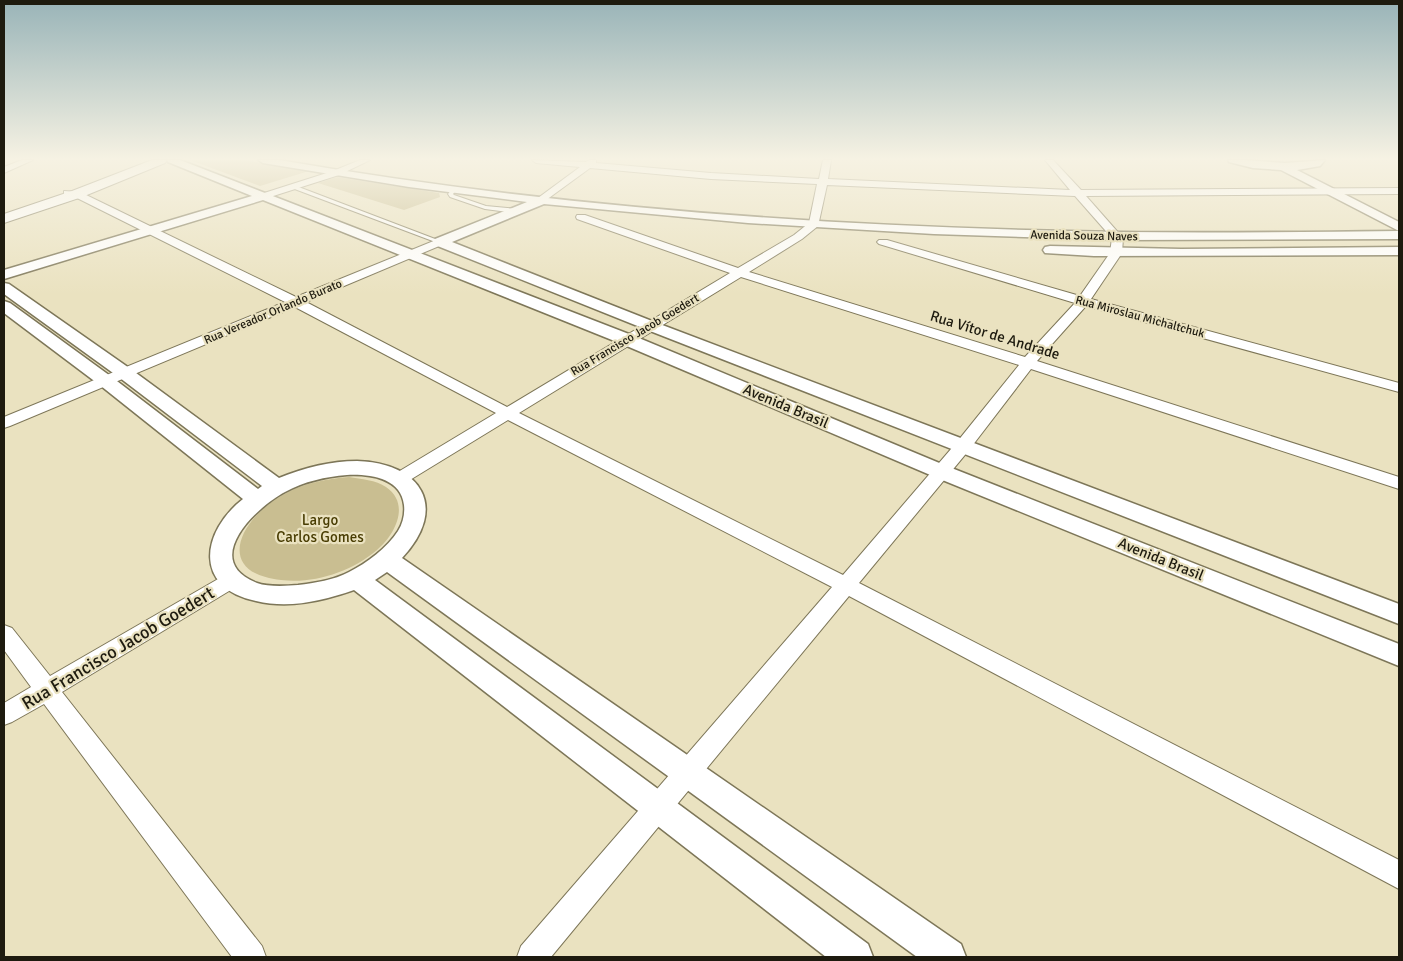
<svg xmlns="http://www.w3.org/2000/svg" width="1403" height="961" viewBox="0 0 1403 961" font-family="Signika,sans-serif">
  <rect width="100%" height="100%" fill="#eae2c0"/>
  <!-- green -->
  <g fill="#c9be91">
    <path d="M190,160H244L309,171L260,186Z"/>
    <path d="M337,177L439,193L440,197L404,210L318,183Z"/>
    <path d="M349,477C361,479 376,480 386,487C411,504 395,535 377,550C351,572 314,584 281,580C214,573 239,520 281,496C302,483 326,479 349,477Z"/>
  </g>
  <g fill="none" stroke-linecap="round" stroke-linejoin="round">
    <!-- service casing -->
    <g stroke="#7d7658" stroke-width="2">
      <g id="service">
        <path d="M292,186H296L443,242L438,243L292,188Z"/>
        <path d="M452,189L456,190L453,194L454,195L486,206L517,209L520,211L517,213L485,209L450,197L448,194Z"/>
      </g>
    </g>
    <!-- minor casing -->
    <g stroke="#7d7658" stroke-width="2">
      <g id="minor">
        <path d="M22,160H33L4,173V167Z"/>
        <path d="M360,160H370L339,175L267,198H261L259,196L261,194L333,171Z"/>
        <path d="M532,160L586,162L589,160H596V163L711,173L819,179L823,160H831L828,179L1070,190L1045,160H1053L1081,190L1399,188V194L1086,196L1123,238L1122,253L1091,299L1399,383V392L1086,306L1037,361L1399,477V489L1031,369L969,450L859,583L1399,860V889L849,596L551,957H517L521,946L832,587L508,420L405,483L399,485L393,483L390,479L393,475L496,413L295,307L10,426L4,428V417L285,302L75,197L64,195V191L80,192L296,297L436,240H444L446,242L444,244L306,302L507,407L730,273L577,219L576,217L577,215H585L738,268L794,235L809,223L817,184L711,179L590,168L542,203L537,200L538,198L580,167L536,163ZM827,185L1075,196L1112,238L1110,253L1080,296L887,240H879L877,242L879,244L1075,303L1025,357L749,272L802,239L818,226ZM741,277L1019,365L957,442L843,575L519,413Z"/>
        <path d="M232,573L239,575L242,580L239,585L62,692L262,946L266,957H232L44,704L12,722L4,725V703L31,687L4,650V625L12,628L50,676L225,575Z"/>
      </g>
    </g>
    <!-- tertiary casing -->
    <g stroke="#7d7658" stroke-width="3">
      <g id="tertiary">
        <path d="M167,160H180L634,336L949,467L1399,644V666L935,477L622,344L263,200L4,279V270L252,196L168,162Z"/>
        <path d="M258,160H279C555,208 842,228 1122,232C1215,233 1307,232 1399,231V239L1120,240L934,234L748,223L544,204L452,242L657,323L1399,604V624L645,329L435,245L433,242L435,239L527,202L409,187L263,163Z"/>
        <path d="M1228,160H1245L1285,163L1325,160L1320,166L1297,170L1399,222V231L1281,170L1253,168L1229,162Z"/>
        <path d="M1050,246L1181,249L1399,247V255L1094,256L1045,253L1043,250L1045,247Z"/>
        <path d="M4,283L9,284L132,370L279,478C303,468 331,461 357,461C422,463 449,508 402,558L961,944L966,957H917L387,572L375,580L868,944L873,957H826L354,590C322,601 289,609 256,601C193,588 201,532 243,499L101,386L4,313V301L10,303L113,378L258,489L262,486L120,378L4,294ZM347,475C370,474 401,478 404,505C405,514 403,523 398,531C387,548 367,563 349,572C334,580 315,583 298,585C286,586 268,587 257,583C200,561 255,508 285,492C305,481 325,477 347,475Z"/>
      </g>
    </g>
    <!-- secondary casing -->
    <g stroke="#7d7658" stroke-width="2">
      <path id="secondary" d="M152,160H167L165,163L82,197L4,223V214L72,191Z"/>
    </g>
    <!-- service -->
    <use href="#service" fill="#fff" fill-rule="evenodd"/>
    <!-- minor -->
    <use href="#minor" fill="#fff" fill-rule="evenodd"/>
    <!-- tertiary -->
    <use href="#tertiary" fill="#fff" fill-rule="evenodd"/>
    <!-- secondary -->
    <use href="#secondary" fill="#fff" fill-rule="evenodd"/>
  </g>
  <!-- sky -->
  <linearGradient id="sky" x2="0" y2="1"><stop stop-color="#99b4b8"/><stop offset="0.54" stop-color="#f6f2e3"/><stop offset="1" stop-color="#f6f2e3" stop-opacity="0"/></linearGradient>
  <rect width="1403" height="294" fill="url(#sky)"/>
  <g text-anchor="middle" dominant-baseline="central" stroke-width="4.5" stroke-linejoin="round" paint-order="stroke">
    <!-- far-street labels -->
    <g font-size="12" fill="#1e1b0f" stroke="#eae2c0">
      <text transform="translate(1084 236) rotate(1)">Avenida Souza Naves</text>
      <text transform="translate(273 312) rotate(-23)">Rua Vereador Orlando Burato</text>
      <text transform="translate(1140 317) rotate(15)">Rua Miroslau Michaltchuk</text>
      <text transform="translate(635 335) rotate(-31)">Rua Francisco Jacob Goedert</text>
    </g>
    <!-- street labels -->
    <g font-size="15" fill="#1e1b0f" stroke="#eae2c0">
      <text transform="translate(995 335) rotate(17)">Rua Vítor de Andrade</text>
      <text transform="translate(786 406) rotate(23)">Avenida Brasil</text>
      <text transform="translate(1161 559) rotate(22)">Avenida Brasil</text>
    </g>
    <!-- park labels -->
    <g font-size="15" fill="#493d03" stroke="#eae2c0">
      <text x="320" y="520">Largo<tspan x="320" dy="17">Carlos Gomes</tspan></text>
    </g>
    <!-- near-street labels -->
    <g font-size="18" fill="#1e1b0f" stroke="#eae2c0">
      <text transform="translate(118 648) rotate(-31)">Rua Francisco Jacob Goedert</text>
    </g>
  </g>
  <!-- border -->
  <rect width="1403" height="961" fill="none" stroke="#1e1b0f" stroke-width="10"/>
</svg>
